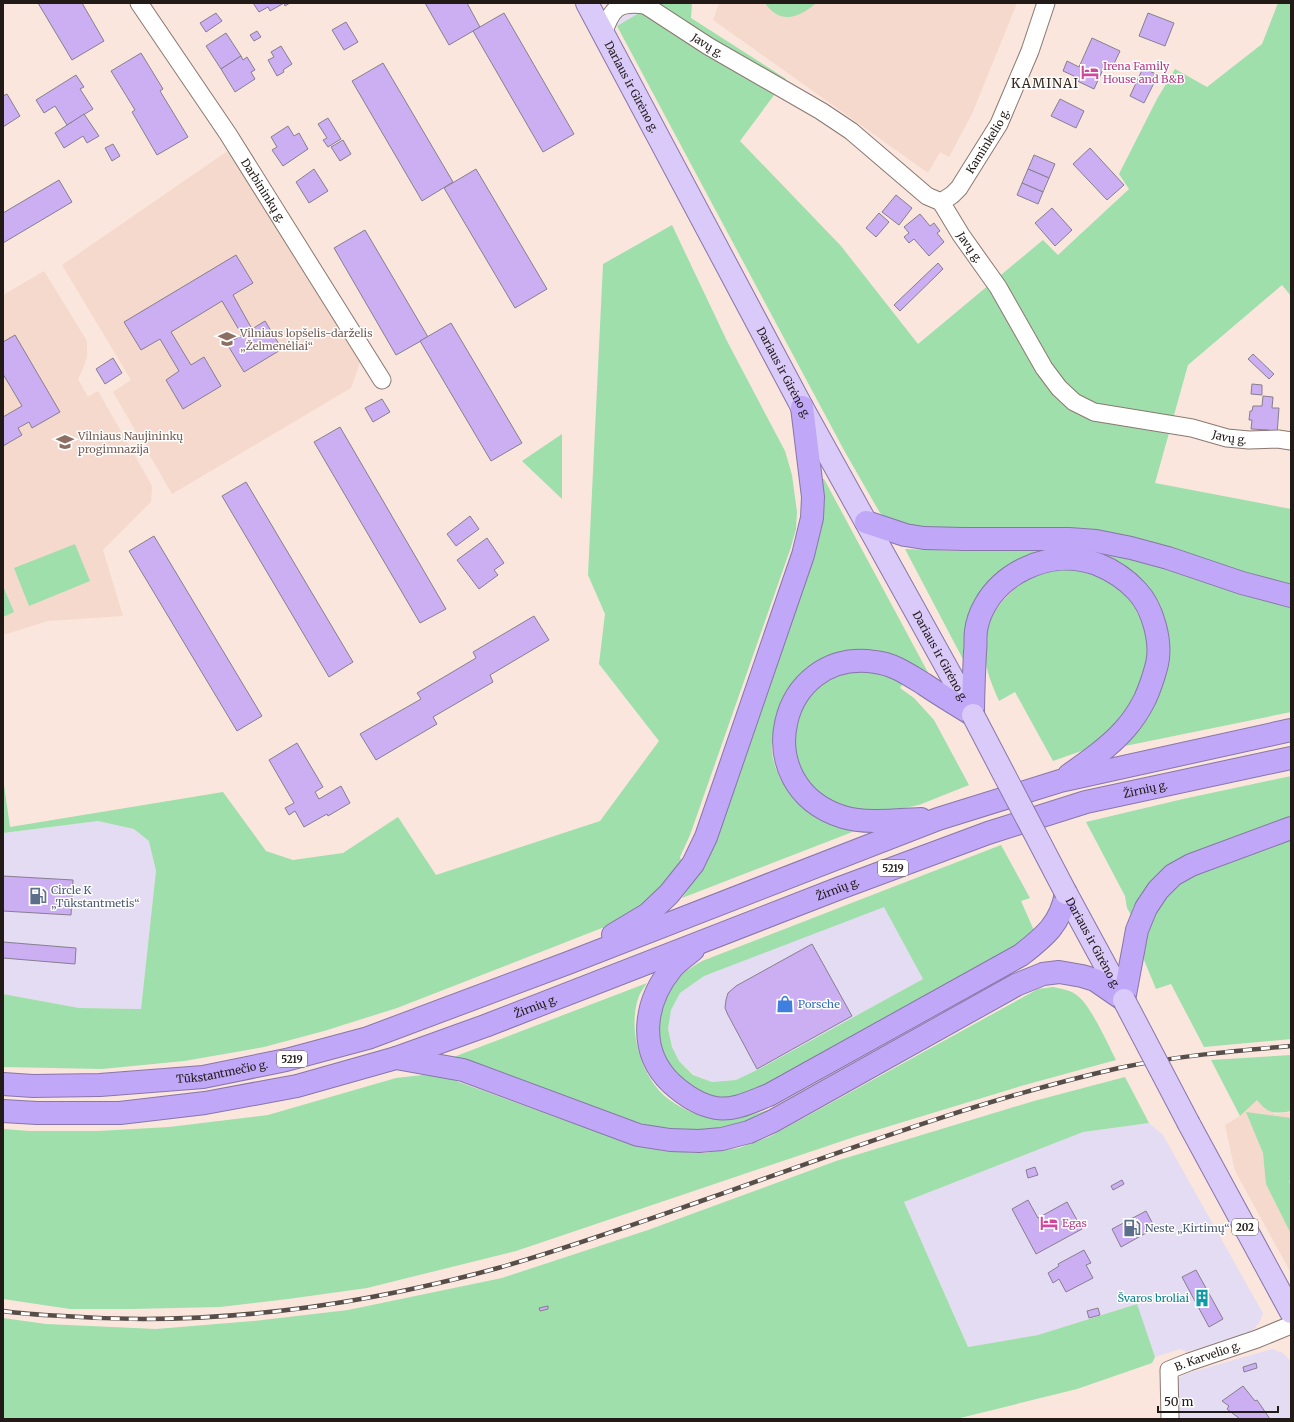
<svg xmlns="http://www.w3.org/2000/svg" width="1294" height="1422" viewBox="0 0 1294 1422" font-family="Merriweather,serif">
  <rect width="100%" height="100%" fill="#fae6dd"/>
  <!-- commercial -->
  <g fill="#e3dcf2">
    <path d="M604,3H656L617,26Z"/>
    <path d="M98,821L134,829L149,840L156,871L141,1009L79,1008L3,994V833Z"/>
    <path d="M884,906L923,979L761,1068L736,1080L712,1082L694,1075L679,1061L672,1047L668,1029L671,1010L680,993L704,976Z"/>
    <path d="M1149,1123L1163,1135L1260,1308L1263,1313L1259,1323L1254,1329L1248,1333L1187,1352L1180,1349L1155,1357L1136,1304L1038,1335L968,1347L904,1202L1083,1132Z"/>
    <path d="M1272,1349L1283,1353L1291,1362V1419H1175L1177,1381L1180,1377L1185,1374Z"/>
  </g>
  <!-- built -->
  <g fill="#f5d9cd">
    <path d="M719,3H1017L972,114L949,157L940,152L928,173L713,20Z"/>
    <path d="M229,150L361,360L351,388L172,494L113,392L131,380L62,265Z"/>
    <path d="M44,271L87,341V357L82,371L78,379L88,397L98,391L152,486L151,502L103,550L123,616L48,621L3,635V295Z"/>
    <path d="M1257,1100L1275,1114L1291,1112V1273L1235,1171L1225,1125L1240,1116Z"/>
  </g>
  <!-- green -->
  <g fill="#9edfab" fill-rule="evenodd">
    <path d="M656,3H692L691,18L786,79L740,141L841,246L918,344L1043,240L1058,255L1129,189L1119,174L1157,99L1175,69L1207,87L1262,44L1278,3H1291V296L1282,285L1188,365L1155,483L1291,509V586L1195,557L936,530L894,524L880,513L845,452L617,26Z"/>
    <path d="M765,3H816C799,18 780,25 765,3Z"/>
    <path d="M672,225L727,341L785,451L792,475L797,512L796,529L790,550L690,835L680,857L683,867L633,914L602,928L397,1008L324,1031L264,1047L184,1061L102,1069L3,1067V994L79,1008L141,1009L156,871L149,841L134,829L98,821L3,833V778L10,827L223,792L266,851L293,860L343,853L398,817L436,875L600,821L659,741L599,664L605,614L588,575L603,264Z"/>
    <path d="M562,434V499L522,461Z"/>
    <path d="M821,479H824L931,678C913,667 894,651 872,650C840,648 808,662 790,688C783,698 779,710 776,722C774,731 771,743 772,752C774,773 789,796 805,809C819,820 839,825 855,831L682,898L693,882L706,858L815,552L820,531Z"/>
    <path d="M75,544L90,581L29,606L14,568Z"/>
    <path d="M905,549L961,551L1082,549L1112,552L1291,606V712L1125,746L1151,710L1162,686L1166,655L1140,580L1121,564L1106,556L1020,560L966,665Z"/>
    <path d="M1053,569H1079L1099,574L1116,585L1131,601L1141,619L1147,640V660L1142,680L1130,705L1107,734L1084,750L1053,761L1015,692L999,701C993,687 986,672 985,656C982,627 997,602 1020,585C1024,582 1028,578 1033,576C1039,573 1046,572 1053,569Z"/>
    <path d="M3,586L14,612L3,617Z"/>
    <path d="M846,672H881L904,681L900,688L914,698L934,720L969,785L919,805L884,812H860L828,802L800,773L793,741L800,709L819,686Z"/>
    <path d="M1291,776V818L1167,867L1149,883L1133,908L1131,915L1127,908L1125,896L1086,822L1183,799Z"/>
    <path d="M1291,837V1039L1204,1047L1171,984L1156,989L1144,960L1145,934L1162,899L1186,878Z"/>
    <path d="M1001,845L1030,898L1021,901L1036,935L765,1088C752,1092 737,1098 723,1097C693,1096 663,1071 658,1041C656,1028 661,1005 666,993C673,978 689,969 702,961ZM884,907L923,979L761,1068L736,1080L712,1082L693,1075L679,1061L672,1047L668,1029L671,1010L680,993L704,976Z"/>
    <path d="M647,983C644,987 641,992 639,996C627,1028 640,1076 667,1098C676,1105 688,1111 699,1115C726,1122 749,1116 775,1108C768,1112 761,1118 753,1120C712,1136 674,1133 633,1121L471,1064L451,1058Z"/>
    <path d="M1053,987C1062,989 1072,990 1079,997C1091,1007 1108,1044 1116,1060L1021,1086L857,1136L516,1251L367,1288L288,1299L220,1307L131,1309H70L3,1299V1129L30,1131H98L169,1127L268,1115L396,1078L423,1075L448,1078L625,1142L663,1151L705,1153L739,1148L769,1137L1038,989Z"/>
    <path d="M1291,1055V1111C1275,1114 1268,1114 1257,1100L1240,1116L1211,1060Z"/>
    <path d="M1125,1077L1149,1123L1083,1132L904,1202L968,1347L1038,1335L1137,1304L1155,1357L1152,1363L1077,1389L956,1419H3V1318L46,1324L156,1329L253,1321L348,1310L502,1278L648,1230L836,1161L1034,1101Z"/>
    <path d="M1246,1112L1291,1118V1180L1289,1181L1291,1186V1234L1266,1184L1263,1153Z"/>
  </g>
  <!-- building -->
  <g fill="#ccaef3" stroke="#867f8f">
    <path d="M38,3H82L104,41L72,60Z"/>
    <path d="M253,3H290L285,6L284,3L270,11L268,7L259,12Z"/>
    <path d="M425,3H467L480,27L449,45Z"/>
    <path d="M216,13L222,21L206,32L200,23Z"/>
    <path d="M504,13L574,134L543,152L473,31Z"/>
    <path d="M1148,13L1174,23L1165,46L1139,36Z"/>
    <path d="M346,22L358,42L344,50L332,30Z"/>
    <path d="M257,31L261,37L254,41L250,35Z"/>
    <path d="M226,33L241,56L221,69L206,46Z"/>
    <path d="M1092,38L1120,51L1112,68L1105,65L1094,89L1073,79L1074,76L1063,71L1067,61L1079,67Z"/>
    <path d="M281,46L292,64L283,70L284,72L277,76L268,60L274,57L271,52Z"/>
    <path d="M141,53L163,89L160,91L188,137L157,155L132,112L135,110L111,71Z"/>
    <path d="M241,56L243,60L247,57L255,70L251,72L255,79L235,92L221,69Z"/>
    <path d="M383,63L453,182L422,201L352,81Z"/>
    <path d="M1143,68L1158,75L1144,103L1130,96Z"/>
    <path d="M76,75L84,87L80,89L93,109L67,125L55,106L44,113L36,100Z"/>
    <path d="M7,94L20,116L3,127V96Z"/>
    <path d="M1060,99L1084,111L1076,128L1051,116Z"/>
    <path d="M84,114L99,136L87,143L83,136L64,148L55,133Z"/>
    <path d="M328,118L341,139L328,147L323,140L327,138L318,124Z"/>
    <path d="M288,126L294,136L299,133L308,149L283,166L272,150L277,147L271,137Z"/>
    <path d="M343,140L351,154L340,161L331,147Z"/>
    <path d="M113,144L120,156L112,161L105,148Z"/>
    <path d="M1090,148L1124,185L1107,200L1073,164Z"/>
    <path d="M1034,155L1055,164L1049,178L1028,169Z"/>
    <path d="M314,169L328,191L309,203L296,182Z"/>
    <path d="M476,169L547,289L515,308L444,188Z"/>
    <path d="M1028,169L1049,178L1043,192L1022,183Z"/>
    <path d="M59,180L72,202L3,243V213Z"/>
    <path d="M1022,183L1043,192L1038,204L1017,195Z"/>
    <path d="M896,195L912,208L899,225L882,212Z"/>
    <path d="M1052,208L1072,230L1055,246L1035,223Z"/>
    <path d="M879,213L889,222L876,237L866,228Z"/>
    <path d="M920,214L930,226L934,223L940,231L937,233L944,242L929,256L914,239L909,243L904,237L909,233L904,227Z"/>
    <path d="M365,230L428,337L396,355L334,248Z"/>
    <path d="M236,255L253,283L233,295L252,329L265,321L282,349L244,372L227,344L242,335L222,301L171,332L191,365L204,357L221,386L183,409L166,380L179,371L160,339L141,350L124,322Z"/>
    <path d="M938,263L943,269L900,311L894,305Z"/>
    <path d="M451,323L522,443L491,461L420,341Z"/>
    <path d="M15,335L60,412L32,428L29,422L18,428L22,435L3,446V417L22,406L3,374V342Z"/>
    <path d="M1253,354L1274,374L1269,379L1248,359Z"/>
    <path d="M113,358L122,373L105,384L96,369Z"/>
    <path d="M1252,384L1262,385V395L1251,394Z"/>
    <path d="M1263,396L1273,397L1272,408H1279L1277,434L1269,433V430L1251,429L1252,420H1249L1250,411H1252L1253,406H1262Z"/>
    <path d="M382,399L390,412L373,422L365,408Z"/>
    <path d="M340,427L446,609L420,623L314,442Z"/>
    <path d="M246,482L353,662L329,677L222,496Z"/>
    <path d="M470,516L479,529L456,546L447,534Z"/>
    <path d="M154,536L262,716L237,731L129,551Z"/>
    <path d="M487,538L504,563L494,570L498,575L479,589L457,560Z"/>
    <path d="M534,616L549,640L490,675L493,682L433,717L437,724L376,760L360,734L421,699L417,693L476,658L473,652Z"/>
    <path d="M297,743L323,787L315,792L319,799L341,786L350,803L328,816L327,814L304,827L295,811L289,815L285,808L294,803L269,760Z"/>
    <path d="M3,876L73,880L71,915L3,911Z"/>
    <path d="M3,942L76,948L75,964L3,958Z"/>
    <path d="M812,944L852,1016L757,1069L728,1015L725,1008L726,1000L728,993L736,986Z"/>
    <path d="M1035,1167L1038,1175L1028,1178L1026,1170Z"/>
    <path d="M1122,1180L1124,1184L1113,1190L1111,1186Z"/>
    <path d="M1028,1200L1038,1218L1067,1202L1082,1229L1036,1254L1012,1209Z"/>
    <path d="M1146,1211L1155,1228L1121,1247L1112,1229Z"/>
    <path d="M1084,1250L1091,1263L1086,1265L1093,1278L1066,1292L1059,1279L1053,1283L1048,1273L1059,1266L1058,1264Z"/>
    <path d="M1196,1270L1223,1319L1209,1327L1182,1277Z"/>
    <path d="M548,1306V1309L540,1311L539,1308Z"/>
    <path d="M1098,1308L1100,1315L1089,1318L1087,1311Z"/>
    <path d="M1256,1363L1257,1368L1244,1372L1243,1367Z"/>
    <path d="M1243,1386L1255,1401L1257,1400L1270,1419H1240L1227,1409L1229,1406L1222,1401Z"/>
  </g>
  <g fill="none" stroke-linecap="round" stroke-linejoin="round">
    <!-- street casing -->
    <g stroke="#8a7870" stroke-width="19">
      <g id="street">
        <path id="s1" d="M139,3L228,134L382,380"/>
        <path id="s2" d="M642,3L708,46L821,111L851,131L927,196L941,202L961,235L998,287L1044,368L1059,388L1074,402L1094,412L1192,428L1227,438L1249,440L1278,439L1291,441"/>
        <path d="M603,34C612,8 617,2 645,5"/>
        <path id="s3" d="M941,202L952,195L959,188L999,124L1030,51L1046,3"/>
        <path id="s4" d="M1170,1419L1169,1370L1189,1362L1257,1339L1291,1325"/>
      </g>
    </g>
    <!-- primary casing -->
    <g stroke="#8876a9" stroke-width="24">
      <g id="primary">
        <path id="s5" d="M587,3L802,407L973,715"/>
        <path id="s6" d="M1066,893L1124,1000"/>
        <path d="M1189,1124L1291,1312"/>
      </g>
    </g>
    <!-- highway casing -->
    <g stroke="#8876a9" stroke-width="24">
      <g id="highway">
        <path d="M866,522L905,535L924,538L963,539H1069L1096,541L1131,548L1168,558L1242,583L1291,596"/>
        <path d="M973,715C973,694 974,673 975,652C976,645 975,637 976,631C977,623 981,612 985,605C994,589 1008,577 1024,569C1049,557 1072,555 1097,564C1112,570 1126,579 1137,591C1153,608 1162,642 1157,664C1154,676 1150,688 1145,699C1140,709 1133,720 1125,729C1109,747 1089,761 1069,775"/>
        <path d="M921,819C897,820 866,824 843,817C745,786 779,647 875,662C894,664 909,675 924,684C940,695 957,705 973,715"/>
        <path d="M613,935L648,914L669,894L693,864L706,837L803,555L812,518L813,497L802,407"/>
        <path d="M693,950C686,956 678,961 672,968C644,1002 637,1050 671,1083C684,1095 699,1105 716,1108C734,1111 753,1101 769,1095L1021,955C1044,937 1061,924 1066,893"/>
        <path d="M396,1058L463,1070L638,1135L670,1140L699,1141L722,1139L749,1132L773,1121L1016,985L1043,974L1059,972L1082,976L1095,980L1124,1000L1137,930L1146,908L1158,890L1173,875L1191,865L1291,828"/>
        <path id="s7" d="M3,1084L33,1086L100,1085L203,1077L286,1060L368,1038L568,963L938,819L1060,781L1291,730"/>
        <path id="s8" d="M3,1111L37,1113H120L205,1103L297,1086L396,1058L485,1026L840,888L988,833L1086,802L1291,758"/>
      </g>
    </g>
    <!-- street -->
    <use href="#street" stroke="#fff" stroke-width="17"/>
    <!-- primary -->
    <use href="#primary" stroke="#d9cafa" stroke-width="22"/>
    <!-- highway -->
    <use href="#highway" stroke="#c0a7f7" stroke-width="22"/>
    <!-- rail casing -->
    <g stroke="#584e49" stroke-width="4.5">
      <path id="rail" d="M3,1311C23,1314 43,1315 63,1316C211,1327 355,1307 498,1268C568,1248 638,1223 707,1199C843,1151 978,1100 1119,1068C1176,1056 1233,1051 1291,1046"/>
    </g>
    <!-- rail -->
    <use href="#rail" stroke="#fff" stroke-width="3" stroke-dasharray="9" stroke-linecap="butt"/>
    <!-- primary-bridge casing -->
    <g stroke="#8876a9" stroke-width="24" stroke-linecap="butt">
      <g id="primary-bridge">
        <path d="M973,715L1066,893"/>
        <path d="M1124,1000L1189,1124"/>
      </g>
    </g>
    <!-- primary-bridge -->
    <use href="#primary-bridge" stroke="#d9cafa" stroke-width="22"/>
  </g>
  <!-- icons -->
  <defs>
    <g id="hotel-bare" transform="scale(1.38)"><path d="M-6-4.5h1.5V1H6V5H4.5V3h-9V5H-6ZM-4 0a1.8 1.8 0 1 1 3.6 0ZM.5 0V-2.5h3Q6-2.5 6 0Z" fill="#d1479c" stroke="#fff" stroke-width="2.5" paint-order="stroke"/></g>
    <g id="school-bare" transform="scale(1.38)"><path d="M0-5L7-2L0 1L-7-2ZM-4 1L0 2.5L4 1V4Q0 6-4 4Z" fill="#8d6e63" stroke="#fff" stroke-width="2.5" paint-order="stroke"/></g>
    <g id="fuel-bare" transform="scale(1.38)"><path d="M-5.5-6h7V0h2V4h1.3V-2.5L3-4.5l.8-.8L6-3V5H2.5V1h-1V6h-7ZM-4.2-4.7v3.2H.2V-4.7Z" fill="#5c6f8a" stroke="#fff" stroke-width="2.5" paint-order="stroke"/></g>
    <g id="shop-bare" transform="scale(1.38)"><path d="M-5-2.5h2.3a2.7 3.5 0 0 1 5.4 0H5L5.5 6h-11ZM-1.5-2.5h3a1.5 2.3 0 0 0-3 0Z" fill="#3f7fe0" stroke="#fff" stroke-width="2.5" paint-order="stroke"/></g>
    <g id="building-bare" transform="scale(1.38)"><path d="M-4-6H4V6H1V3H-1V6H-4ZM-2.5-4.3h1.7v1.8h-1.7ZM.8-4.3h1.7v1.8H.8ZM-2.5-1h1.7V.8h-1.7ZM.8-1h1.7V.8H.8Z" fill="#0f9aa8" stroke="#fff" stroke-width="2.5" paint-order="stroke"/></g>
  </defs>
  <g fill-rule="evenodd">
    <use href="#hotel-bare" x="1090" y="72"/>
    <use href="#school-bare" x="227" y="339"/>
    <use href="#school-bare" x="65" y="442"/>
    <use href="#fuel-bare" x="38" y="896"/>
    <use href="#shop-bare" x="785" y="1004"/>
    <use href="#hotel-bare" x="1049" y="1223"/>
    <use href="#fuel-bare" x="1132" y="1228"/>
    <use href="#building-bare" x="1202" y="1298"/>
  </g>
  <g text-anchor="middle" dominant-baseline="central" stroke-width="3" stroke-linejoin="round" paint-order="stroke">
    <!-- shield labels -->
    <g fill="#fff" stroke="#645f5d" stroke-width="1">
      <rect x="878" y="860" width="30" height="16" rx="3"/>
      <rect x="277" y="1051" width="30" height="16" rx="3"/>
      <rect x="1232" y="1219" width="26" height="16" rx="3"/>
    </g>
    <g font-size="10" font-weight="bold" fill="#211a17">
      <text x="893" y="868">5219</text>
      <text x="292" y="1059">5219</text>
      <text x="1245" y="1227">202</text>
    </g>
    <!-- street labels -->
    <g font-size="11" fill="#211a17" stroke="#fff">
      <text stroke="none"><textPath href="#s2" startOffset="78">Javų g.</textPath></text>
      <text stroke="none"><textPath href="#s5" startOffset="95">Dariaus ir Girėno g.</textPath></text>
      <text stroke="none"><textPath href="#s3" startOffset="78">Kaminkelio g.</textPath></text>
      <text stroke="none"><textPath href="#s1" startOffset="225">Darbininkų g.</textPath></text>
      <text stroke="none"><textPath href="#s2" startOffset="414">Javų g.</textPath></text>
      <text stroke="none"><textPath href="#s5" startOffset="419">Dariaus ir Girėno g.</textPath></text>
      <text stroke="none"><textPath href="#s2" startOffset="762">Javų g.</textPath></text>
      <text stroke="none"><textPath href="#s5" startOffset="743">Dariaus ir Girėno g.</textPath></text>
      <text stroke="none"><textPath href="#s8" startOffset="1196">Žirnių g.</textPath></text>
      <text stroke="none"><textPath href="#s8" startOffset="872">Žirnių g.</textPath></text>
      <text stroke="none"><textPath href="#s6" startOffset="57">Dariaus ir Girėno g.</textPath></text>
      <text stroke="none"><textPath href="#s8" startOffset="548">Žirnių g.</textPath></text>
      <text stroke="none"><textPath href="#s7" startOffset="220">Tūkstantmečio g.</textPath></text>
      <text stroke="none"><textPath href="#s4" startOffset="90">B. Karvelio g.</textPath></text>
    </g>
    <!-- hotel labels -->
    <g font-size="11" fill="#b23c85" stroke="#fff" text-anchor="start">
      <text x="1103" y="66">Irena Family<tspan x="1103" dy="13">House and B&amp;B</tspan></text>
      <text x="1062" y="1223">Egas</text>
    </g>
    <!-- education labels -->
    <g font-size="11" fill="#785e54" stroke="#fff" text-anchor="start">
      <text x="240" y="333">Vilniaus lopšelis-darželis<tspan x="240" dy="13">„Želmenėliai“</tspan></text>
      <text x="78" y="436">Vilniaus Naujininkų<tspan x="78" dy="13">progimnazija</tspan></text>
    </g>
    <!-- service labels -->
    <g font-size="11" fill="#4e5e75" stroke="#fff" text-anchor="start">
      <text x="51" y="890">Circle K<tspan x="51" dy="13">„Tūkstantmetis“</tspan></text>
      <text x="1145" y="1228">Neste „Kirtimų“</text>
    </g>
    <!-- shop labels -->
    <g font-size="11" fill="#366cbe" stroke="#fff" text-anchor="start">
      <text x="798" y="1004">Porsche</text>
    </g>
    <!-- culture labels -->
    <g font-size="11" fill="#0d838f" stroke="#fff" text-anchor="end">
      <text x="1189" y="1298">Švaros broliai</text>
    </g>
    <!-- quarter labels -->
    <g font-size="13" letter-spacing="1" fill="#372922" stroke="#fff">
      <text x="1045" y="83">KAMINAI</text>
    </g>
  </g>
  <!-- border -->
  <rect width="1294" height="1422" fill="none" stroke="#211a17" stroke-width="8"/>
  <!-- scale -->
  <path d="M1158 1406v6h120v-6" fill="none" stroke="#211a17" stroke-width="2"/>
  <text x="1164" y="1406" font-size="12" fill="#211a17" stroke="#ffffff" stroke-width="3" paint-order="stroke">50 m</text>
</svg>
